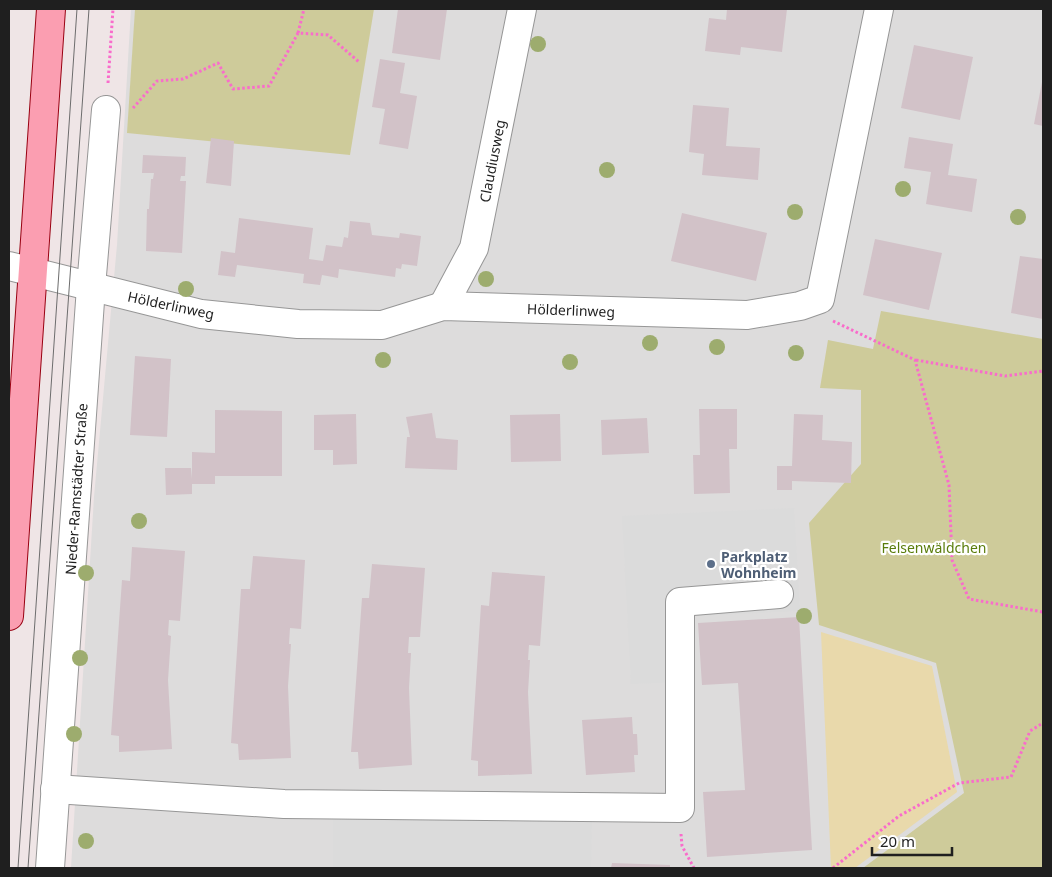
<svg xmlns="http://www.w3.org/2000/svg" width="1052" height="877" viewBox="0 0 1052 877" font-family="'Noto Sans',sans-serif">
  <rect width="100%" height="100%" fill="#efe5e6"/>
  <!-- residential -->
  <path fill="#dddcdc" d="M131,9H1043V868H71L94,497L117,245Z"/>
  <!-- grass -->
  <path fill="#e9d9ab" d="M821,632L932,666L957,792L855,868H831Z"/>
  <!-- forest -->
  <g fill="#cecb9a">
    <path d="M135,9H374L350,155L127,133Z"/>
    <path d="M881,311L1043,339V868H863L964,793L936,663L819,625L809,523L861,464V390L820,388L828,340L873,349Z"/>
  </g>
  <!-- parking -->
  <g fill="#dbdbdb">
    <path d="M794,508L800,611L675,617L679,682L631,684L622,516Z"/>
    <path d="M333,814L592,818L591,868H333Z"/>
  </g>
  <!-- building -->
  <g fill="#d2c2c8">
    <path d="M398,9H447L440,60L392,53Z"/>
    <path d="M727,9H787L782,52L741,47L740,55L705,51L709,18L726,20Z"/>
    <path d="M914,45L973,57L960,120L901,108Z"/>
    <path d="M380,59L405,63L400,93L417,96L408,149L379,144L385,109L372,107Z"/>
    <path d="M1042,82H1043V126L1034,124Z"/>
    <path d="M693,105L729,108L726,146L760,148L758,180L702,175L704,154L689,152Z"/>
    <path d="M909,137L953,144L948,175L977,179L972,212L926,204L931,172L904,168Z"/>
    <path d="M211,138L234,141L231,186L206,183Z"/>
    <path d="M143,155L186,157L185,176H181L180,181H186L182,253L146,251L147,209H149L151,179H153L154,173H142Z"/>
    <path d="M682,213L767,233L756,281L671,261Z"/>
    <path d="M239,218L313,228L309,259L323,261L326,245L342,247L344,237L348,238L350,221L370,223L372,235L399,238L400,233L421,236L417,266L402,264L401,269L396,268L395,277L339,269L338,278L322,275L320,285L303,283L304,274L237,265L235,277L218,275L221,251L235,253Z"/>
    <path d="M875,239L942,253L929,310L863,295Z"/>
    <path d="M1020,256L1043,259V319L1011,313Z"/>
    <path d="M135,356L171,359L167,437L130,435Z"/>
    <path d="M699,409H737V449H729L730,493L694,494L693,455H700Z"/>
    <path d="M215,410L282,411V476H215V484H192V494L166,495L165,468H191L192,479V452L215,453Z"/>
    <path d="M432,413L436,438L458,440L457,470L405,468L407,437H410L406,417Z"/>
    <path d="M356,414L357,464L333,465V450H314V415Z"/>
    <path d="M560,414L561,461L511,462L510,415Z"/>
    <path d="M794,414L823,415L822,440L852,442L851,483L792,481V490H777V466H792Z"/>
    <path d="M647,418L649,453L602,455L601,420Z"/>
    <path d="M132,547L185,551L180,621L169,620L168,635L171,636L168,680L172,749L119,752V736L111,735L122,580L130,581Z"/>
    <path d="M253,556L305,560L301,629L290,628L289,644H291L288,686L291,758L239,760L238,744L231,743L241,589H250Z"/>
    <path d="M372,564L425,568L420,637H409L408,653H411L409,688L412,765L359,769L358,752H351L362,598H369Z"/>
    <path d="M492,572L545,576L540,646L529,645L528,660H530L528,692L532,774L478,776V761L471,760L481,605L489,606Z"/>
    <path d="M799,617L812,850L707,857L703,792L745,790L738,683L702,685L698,623Z"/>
    <path d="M632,717L633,734H637L638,755H634L635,772L586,775L582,720Z"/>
    <path d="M612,863L670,865V868H611Z"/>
  </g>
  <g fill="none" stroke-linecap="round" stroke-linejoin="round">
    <!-- minor casing -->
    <g stroke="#969696" stroke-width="30">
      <g id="minor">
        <path d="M9,266L201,314L298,324L382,325L443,306L747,315L800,306L820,299L879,9"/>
        <path d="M443,306L474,248L522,9"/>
        <path d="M55,789L284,804L680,808V602L779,594"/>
        <path d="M50,868L91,287L106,110"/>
      </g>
    </g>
    <!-- major casing -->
    <g stroke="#980111" stroke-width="30">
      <path id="major" d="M9,616L51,9"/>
    </g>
    <!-- path -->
    <g stroke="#f96ccb" stroke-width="3" stroke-dasharray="2.5 2.5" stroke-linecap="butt">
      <path d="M298,33L304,9"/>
      <path d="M108,83L113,9"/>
      <path d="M133,108L157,81L183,79L218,63L233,89L269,86L298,33L328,35L359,62"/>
      <path d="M833,321L915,360L949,485L952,560L969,599L1043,612"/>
      <path d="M916,360L1005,376L1043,371"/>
      <path d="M681,834L682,846L694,868"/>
      <path d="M833,868L899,816L959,783L1011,777L1030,731L1043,723"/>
    </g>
    <!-- minor -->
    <use href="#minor" stroke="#fff" stroke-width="28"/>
    <!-- major -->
    <use href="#major" stroke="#fb9eb1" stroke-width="28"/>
    <!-- tram -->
    <g stroke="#6d6d6d" stroke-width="1">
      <path d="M18,868L77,9"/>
      <path d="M28,868L89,9"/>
    </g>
  </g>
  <!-- trees -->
  <g fill="#9dac6e">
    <circle cx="538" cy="44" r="8"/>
    <circle cx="607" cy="170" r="8"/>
    <circle cx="903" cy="189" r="8"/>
    <circle cx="795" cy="212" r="8"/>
    <circle cx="1018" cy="217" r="8"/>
    <circle cx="486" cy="279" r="8"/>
    <circle cx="186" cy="289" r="8"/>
    <circle cx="650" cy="343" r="8"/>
    <circle cx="717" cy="347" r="8"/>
    <circle cx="796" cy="353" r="8"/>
    <circle cx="383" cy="360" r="8"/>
    <circle cx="570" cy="362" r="8"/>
    <circle cx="139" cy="521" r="8"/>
    <circle cx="86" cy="573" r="8"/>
    <circle cx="804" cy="616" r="8"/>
    <circle cx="80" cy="658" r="8"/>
    <circle cx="74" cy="734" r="8"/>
    <circle cx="86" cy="841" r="8"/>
  </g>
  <!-- markers -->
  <circle fill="#5c6f8a" stroke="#fff" stroke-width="2" cx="711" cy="564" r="5"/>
  <g text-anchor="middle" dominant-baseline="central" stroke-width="4.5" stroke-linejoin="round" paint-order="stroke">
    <!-- street labels -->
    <g font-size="14" fill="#1f1f1f" stroke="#fff">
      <text transform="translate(492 161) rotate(-79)">Claudiusweg</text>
      <text transform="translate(171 305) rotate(12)">Hölderlinweg</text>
      <text transform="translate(571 310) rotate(2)">Hölderlinweg</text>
      <text transform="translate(76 489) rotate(-86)">Nieder-Ramstädter Straße</text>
    </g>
    <!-- park labels -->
    <g font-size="14" fill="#5a7d0c" stroke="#fff">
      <text x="934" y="547">Felsenwäldchen</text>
    </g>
    <!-- service labels -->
    <g font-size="14" font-weight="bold" fill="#4e5e75" stroke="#fff" text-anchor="start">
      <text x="721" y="556">Parkplatz<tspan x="721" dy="16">Wohnheim</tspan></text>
    </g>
  </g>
  <!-- border -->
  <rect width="1052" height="877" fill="none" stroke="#1f1f1f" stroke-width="20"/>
  <!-- scale -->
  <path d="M872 847v8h80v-8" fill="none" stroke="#1f1f1f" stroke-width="2.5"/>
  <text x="880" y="847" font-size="15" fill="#1f1f1f" stroke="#ffffff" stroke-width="4" paint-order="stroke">20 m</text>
</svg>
